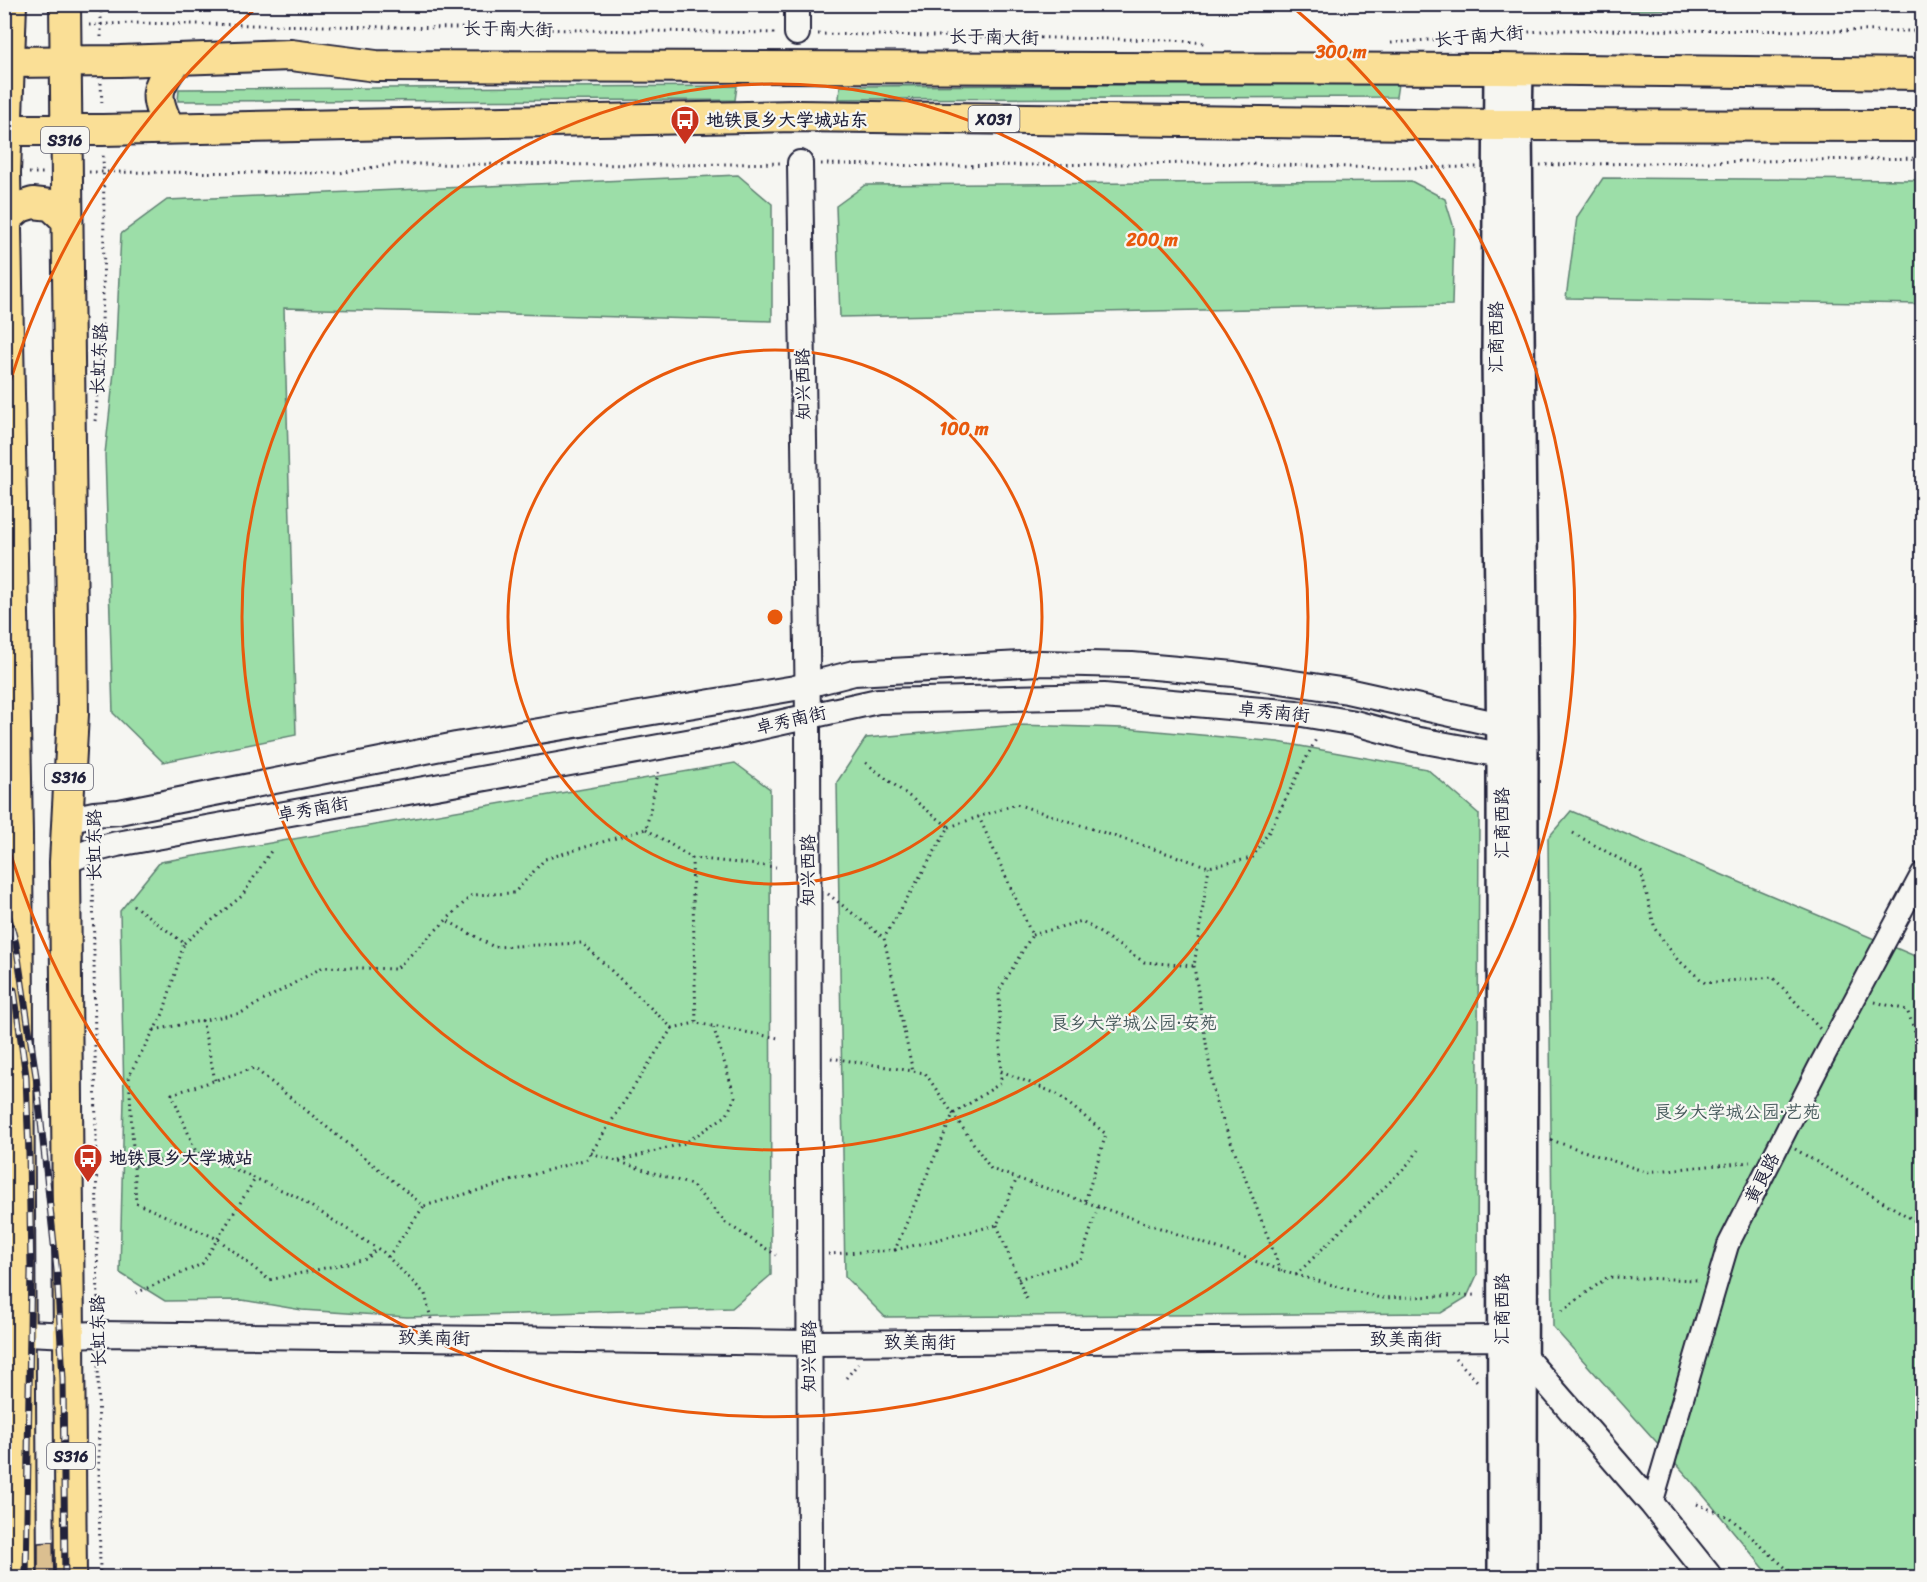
<svg xmlns="http://www.w3.org/2000/svg" width="1927" height="1582" viewBox="0 0 1927 1582" font-family="Sriracha,'LXGW WenKai TC',sans-serif">
  <rect width="100%" height="100%" fill="#f6f6f2"/>
  <filter id="ink" filterUnits="userSpaceOnUse"><feTurbulence type="fractalNoise" baseFrequency=".0167" numOctaves="2"/><feDisplacementMap in="SourceGraphic" scale="12" xChannelSelector="R" yChannelSelector="G"/><feConvolveMatrix kernelMatrix="1 2 1 2 8 2 1 2 1" color-interpolation-filters="sRGB"/></filter>
  <g filter="url(#ink)">
    <!-- green -->
    <g fill="#9cdea8" stroke="#5f8072" stroke-width="1.5">
      <path d="M1577,5H1893L1891,6L1587,11Z"/>
      <path d="M1398,84L1396,97L839,99L840,86Z"/>
      <path d="M737,86L735,100L178,101L179,89Z"/>
      <path d="M738,175L772,204V321L284,308L296,735L163,762L113,713L105,454L115,363L121,234L167,200Z"/>
      <path d="M1603,178L1922,180V304L1566,298L1577,217Z"/>
      <path d="M1411,181L1445,199L1454,228L1452,305L840,317L836,206L865,185Z"/>
      <path d="M1017,725L1124,728L1278,742L1427,769L1479,814L1477,1275L1467,1297L1441,1313L885,1317L845,1277L837,782L866,738Z"/>
      <path d="M735,763L770,789L771,1275L732,1308L407,1317L302,1310L242,1300L165,1301L120,1273L124,1098L120,911L160,862Z"/>
      <path d="M1571,811L1922,959V1577H1771L1689,1478L1553,1327L1548,838Z"/>
    </g>
    <!-- building -->
    <path fill="#dbbf90" stroke="#22223b" stroke-width="1.5" d="M53,1542L54,1578H38V1543Z"/>
    <g fill="none" stroke-linecap="round" stroke-linejoin="round">
      <!-- minor casing -->
      <g stroke="#22223b" stroke-width="24">
        <path id="minor" d="M1652,1504L1728,1245L1818,1068L1922,873"/>
      </g>
      <!-- tertiary casing -->
      <g stroke="#22223b" stroke-width="28">
        <g id="tertiary">
          <path d="M797,4V33"/>
          <path d="M800,163L808,717L810,1578"/>
          <path d="M66,820L94,814L119,812L456,745L795,688L854,673L1041,663L1132,665L1234,674L1347,691L1501,725L1519,733"/>
          <path d="M65,862L93,850L117,844L715,737L878,701L1104,696L1296,713L1355,723L1414,739L1501,755L1518,762"/>
          <path d="M4,1332L70,1335L98,1334L808,1343L1502,1338L1522,1354L1652,1504L1711,1578"/>
        </g>
      </g>
      <!-- secondary casing -->
      <g stroke="#22223b" stroke-width="32">
        <g id="secondary">
          <path d="M1498,69L1496,358L1501,755L1502,1578"/>
          <path d="M1519,69L1518,125L1524,735L1523,1578"/>
        </g>
      </g>
      <!-- primary casing -->
      <g stroke="#22223b" stroke-width="34">
        <g id="primary">
          <path d="M11,4L5,173L17,834L21,1578"/>
          <path d="M65,4L73,714L65,862L71,1578"/>
          <path d="M4,62L120,61L291,55L376,66L1498,69L1922,74"/>
          <path d="M169,128C153,94 155,90 177,59"/>
          <path d="M4,130H102L798,116L1496,125L1922,126"/>
          <path d="M6,219L20,207L33,203L51,205L66,219"/>
        </g>
      </g>
      <!-- path -->
      <g stroke="#22223b" stroke-width="3" stroke-dasharray="1.5 4.5" stroke-linecap="butt">
        <path d="M89,25L129,23L778,33"/>
        <path d="M818,34L1174,40L1204,43"/>
        <path d="M101,37V4"/>
        <path d="M1391,43L1554,30L1922,31"/>
        <path d="M101,83L102,106"/>
        <path d="M821,164L943,166L1209,163L1385,168L1477,167"/>
        <path d="M1540,165L1922,158"/>
        <path d="M89,172L339,173L394,164L680,165L781,163"/>
        <path d="M29,173H44"/>
        <path d="M95,421C104,332 105,241 103,152"/>
        <path d="M866,763L949,827L884,938"/>
        <path d="M949,827L1016,804L1209,867L1252,858L1270,830L1317,737"/>
        <path d="M646,829L692,858L776,867"/>
        <path d="M1573,833L1641,871L1655,929L1677,959L1705,983L1773,977L1820,1029"/>
        <path d="M692,858L696,1023L778,1038"/>
        <path d="M93,871L98,1315"/>
        <path d="M828,894L884,938L913,1072"/>
        <path d="M133,905L184,943L163,1014L129,1075L136,1203L218,1239L269,1280L367,1259L377,1248"/>
        <path d="M1032,935L1082,921L1144,962L1194,966L1209,867"/>
        <path d="M184,943L242,896L271,851"/>
        <path d="M1194,966L1215,1100L1281,1271"/>
        <path d="M1875,1002L1907,1010L1922,1050"/>
        <path d="M202,1020L215,1080"/>
        <path d="M672,1028L696,1023"/>
        <path d="M154,1030L241,1013L323,967L396,969L472,895L514,893L545,859L646,829L659,769"/>
        <path d="M831,1058L925,1073L991,1169L1289,1273L1380,1298L1477,1295"/>
        <path d="M1001,1071L1057,1094L1106,1134L1085,1202"/>
        <path d="M1551,1140L1646,1172L1750,1162"/>
        <path d="M1795,1149L1922,1225"/>
        <path d="M591,1153L692,1185L726,1223L776,1255"/>
        <path d="M619,1161L685,1143L727,1115L735,1097L713,1026"/>
        <path d="M135,1166L196,1152"/>
        <path d="M997,1225L1027,1301"/>
        <path d="M895,1250L997,1225L1017,1178"/>
        <path d="M828,1254L895,1250L953,1114L1001,1083L999,991L1032,935L979,817"/>
        <path d="M388,1257L424,1206"/>
        <path d="M1296,1275L1412,1160L1418,1150"/>
        <path d="M1018,1279L1081,1260L1098,1207"/>
        <path d="M136,1293L202,1264L255,1179"/>
        <path d="M1562,1311L1608,1277L1699,1280"/>
        <path d="M431,1319L425,1294L383,1252L295,1196L196,1152L172,1094L254,1068L424,1206L587,1159L672,1028L582,943L494,947L446,920"/>
        <path d="M98,1354L100,1578"/>
        <path d="M1455,1358L1479,1383"/>
        <path d="M846,1378L858,1364"/>
        <path d="M1697,1504L1729,1517L1797,1578"/>
      </g>
      <!-- minor -->
      <use href="#minor" stroke="#f6f6f2" stroke-width="20"/>
      <!-- tertiary -->
      <use href="#tertiary" stroke="#f6f6f2" stroke-width="24"/>
      <!-- secondary -->
      <use href="#secondary" stroke="#f6f6f2" stroke-width="27"/>
      <!-- primary -->
      <use href="#primary" stroke="#fadf96" stroke-width="30"/>
      <!-- rail casing -->
      <g stroke="#22223b" stroke-width="7">
        <g id="rail">
          <path d="M4,899L16,944L36,1076L57,1272L63,1379L65,1578"/>
          <path d="M14,990L26,1076L29,1154L31,1267L26,1578"/>
        </g>
      </g>
      <!-- rail -->
      <use href="#rail" stroke="#f6f6f2" stroke-width="4.5" stroke-dasharray="14" stroke-linecap="butt"/>
    </g>
  </g>
  <!-- distance rings -->
  <g fill="none" stroke="#e8590c" stroke-width="3">
    <circle cx="775" cy="617" r="267"/>
    <circle cx="775" cy="617" r="533"/>
    <path d="M6 396A800 800 0 0 1 255 9M1295 9A800 800 0 1 1 6 838"/>
  </g>
  <!-- icons -->
  <defs>
    <g id="bus-pin" transform="scale(1.5)"><path d="M0 17L-7.5 6A9.5 9.5 0 1 1 7.5 6Z" fill="#c8321e" stroke="#f6f6f2"/><path d="M-5-6H5V4H4V6H2V4H-2V6H-4V4H-5ZM-3.5-4V0h7V-4ZM-3.5 1.2v1.5H-2V1.2ZM2 1.2v1.5H3.5V1.2Z" fill="#fff"/></g>
  </defs>
  <g fill-rule="evenodd">
    <use href="#bus-pin" x="685" y="120"/>
    <use href="#bus-pin" x="88" y="1158"/>
  </g>
  <g text-anchor="middle" dominant-baseline="central" stroke-width="4.5" stroke-linejoin="round" paint-order="stroke">
    <!-- shield labels -->
    <g fill="#f6f6f2" stroke="#626272" stroke-width="1.5">
      <rect x="968.5" y="106" width="51" height="26" rx="4.5"/>
      <rect x="41" y="127" width="48" height="26" rx="4.5"/>
      <rect x="45" y="764" width="48" height="26" rx="4.5"/>
      <rect x="47" y="1443" width="48" height="26" rx="4.5"/>
    </g>
    <g font-size="16" font-weight="bold" fill="#22223b">
      <text x="994" y="119">X031</text>
      <text x="65" y="140">S316</text>
      <text x="69" y="777">S316</text>
      <text x="71" y="1456">S316</text>
    </g>
    <!-- street labels -->
    <g font-size="18" fill="#22223b" stroke="#f6f6f2">
      <text transform="translate(508 29) rotate(1)">长于南大街</text>
      <text transform="translate(1479 36) rotate(-5)">长于南大街</text>
      <text transform="translate(994 37) rotate(1)">长于南大街</text>
      <text transform="translate(1496 337) rotate(-90)">汇商西路</text>
      <text transform="translate(99 359) rotate(-87)">长虹东路</text>
      <text transform="translate(803 384) rotate(-91)">知兴西路</text>
      <text transform="translate(1274 712) rotate(6)">卓秀南街</text>
      <text transform="translate(791 720) rotate(-13)">卓秀南街</text>
      <text transform="translate(313 809) rotate(-10)">卓秀南街</text>
      <text transform="translate(1502 823) rotate(-90)">汇商西路</text>
      <text transform="translate(94 845) rotate(-90)">长虹东路</text>
      <text transform="translate(808 870) rotate(-90)">知兴西路</text>
      <text transform="translate(1762 1178) rotate(-63)">黄良路</text>
      <text transform="translate(1502 1309) rotate(-90)">汇商西路</text>
      <text transform="translate(98 1331) rotate(-91)">长虹东路</text>
      <text transform="translate(434 1338) rotate(1)">致美南街</text>
      <text x="1406" y="1339">致美南街</text>
      <text x="920" y="1342">致美南街</text>
      <text transform="translate(809 1356) rotate(-90)">知兴西路</text>
    </g>
    <!-- poi labels -->
    <g font-size="18" font-weight="bold" fill="#22223b" stroke="#f6f6f2" text-anchor="start">
      <text x="706" y="120">地铁良乡大学城站东</text>
      <text x="109" y="1158">地铁良乡大学城站</text>
    </g>
    <!-- park labels -->
    <g font-size="18" fill="#475a5c" stroke="#f6f6f2">
      <text x="1134" y="1023">良乡大学城公园·安苑</text>
      <text x="1737" y="1112">良乡大学城公园·艺苑</text>
    </g>
  </g>
  <circle cx="775" cy="617" r="9" fill="#e8590c" stroke="#f6f6f2" stroke-width="3"/>
  <g font-size="18" text-anchor="middle" font-weight="bold" fill="#e8590c" stroke="#f6f6f2" stroke-width="4.5" stroke-linejoin="round" paint-order="stroke">
    <text x="1341" y="58">300 m</text>
    <text x="1152" y="246">200 m</text>
    <text x="964" y="435">100 m</text>
  </g>
  <!-- margin -->
  <rect width="1927" height="1582" fill="none" stroke="#f6f6f2" stroke-width="24"/>
  <rect x="12" y="12" width="1903" height="1558" fill="none" stroke="#22223b" stroke-width="2" filter="url(#ink)"/>
</svg>
